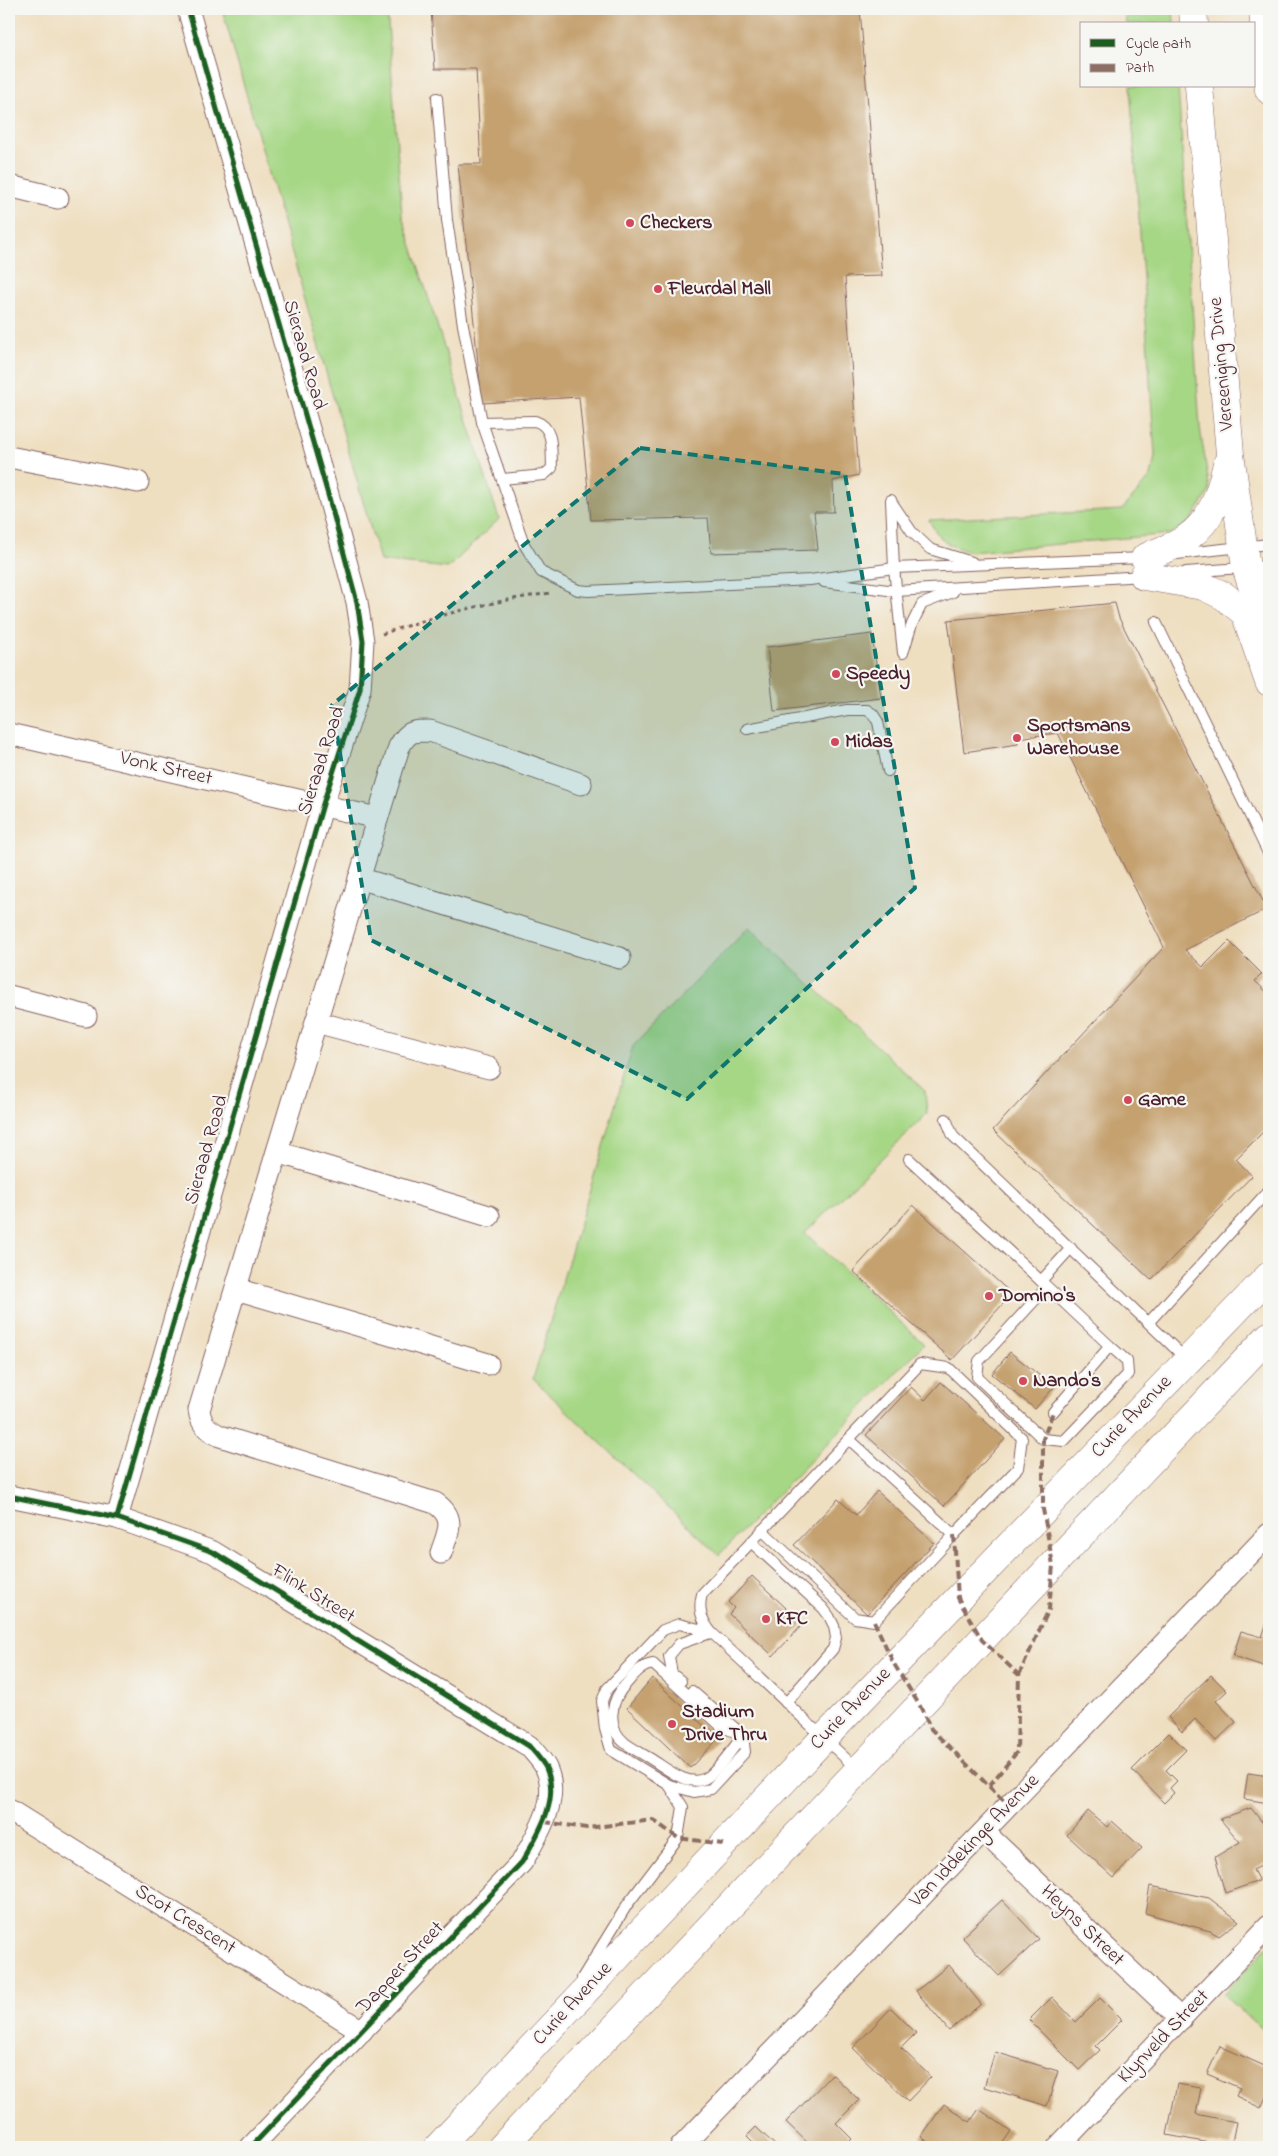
<svg xmlns="http://www.w3.org/2000/svg" width="1278" height="2156" viewBox="0 0 1278 2156" font-family="'Indie Flower',sans-serif">
  <rect width="100%" height="100%" fill="#f6f6f2"/>
  <filter id="ink" filterUnits="userSpaceOnUse"><feTurbulence type="fractalNoise" baseFrequency=".02" numOctaves="2"/><feDisplacementMap in="SourceGraphic" scale="10" xChannelSelector="R" yChannelSelector="G"/><feConvolveMatrix kernelMatrix="1 2 1 2 8 2 1 2 1" color-interpolation-filters="sRGB"/></filter>
  <filter id="wash" filterUnits="userSpaceOnUse"><feTurbulence type="fractalNoise" baseFrequency=".0096" numOctaves="4" result="noise"/><feDisplacementMap in="SourceGraphic" scale="20" xChannelSelector="R" yChannelSelector="G"/><feGaussianBlur stdDeviation="1.12" result="paint"/><feColorMatrix in="noise" values="0 0 0 0 0 0 0 0 0 0 0 0 0 0 0 0 0 1.4 0 .05"/><feComposite in="paint" operator="in"/></filter>
  <g filter="url(#wash)">
    <rect width="100%" height="100%" fill="#efdfc1"/>
    <!-- green -->
    <g fill="#a6d785" stroke="#787b58">
      <path d="M222,9H387L402,215L499,519L448,568L380,561Z"/>
      <path d="M1125,9H1173L1174,24H1126Z"/>
      <path d="M1130,86H1178L1200,428L1210,491L1190,522L1170,534L971,552C947,546 940,541 929,520L1122,510L1151,476L1155,456Z"/>
      <path d="M749,927L925,1091L927,1114L805,1233L924,1344L719,1555L533,1379L633,1046Z"/>
      <path d="M1269,1945V2036L1223,1994Z"/>
    </g>
    <g id="blocks">
      <!-- building -->
      <g fill="#c5a170">
        <path d="M431,9H860L882,276L845,277L859,475L833,481L834,512H814L818,550L711,553L708,518L591,520L579,397L482,403L458,164H481L476,69H435Z"/>
        <path d="M1115,603L1119,618L1267,909L1185,950L1203,967L1229,941L1262,974L1255,981L1269,994V1126L1236,1159L1252,1176L1151,1280L993,1130L1164,947L1058,733L1017,738L1018,744L964,752L948,620Z"/>
        <path d="M872,634L881,698L774,711L767,647Z"/>
        <path d="M913,1205L1012,1294L952,1360L853,1271Z"/>
        <path d="M1010,1352L1054,1387L1035,1409L992,1374Z"/>
        <path d="M941,1382L1005,1439L944,1506L866,1435L911,1387L925,1400Z"/>
        <path d="M877,1491L934,1543L867,1614L794,1545L838,1499L856,1515Z"/>
        <path d="M752,1576L803,1624L773,1656L729,1614L734,1608L728,1602Z"/>
        <path d="M1269,1616V1668L1233,1656L1241,1631L1262,1637Z"/>
        <path d="M1211,1675L1227,1691L1216,1701L1236,1722L1216,1741L1195,1719L1182,1732L1168,1717Z"/>
        <path d="M652,1678L718,1739L690,1768L627,1708Z"/>
        <path d="M1169,1733L1186,1750L1166,1770L1177,1781L1170,1788L1174,1793L1164,1803L1132,1770Z"/>
        <path d="M1248,1773L1269,1776V1803L1244,1799Z"/>
        <path d="M1251,1808L1269,1831V1862L1253,1870L1259,1881L1225,1893L1215,1857L1240,1842L1220,1819Z"/>
        <path d="M1088,1811L1107,1827L1112,1821L1142,1848L1114,1878L1067,1835Z"/>
        <path d="M1150,1886L1209,1898L1239,1921L1219,1936L1210,1931L1145,1913Z"/>
        <path d="M1002,1900L1039,1939L999,1976L962,1937Z"/>
        <path d="M949,1965L981,2004L949,2031L916,1991Z"/>
        <path d="M1052,1997L1076,2022L1100,1998L1122,2020L1096,2046L1100,2050L1079,2070L1029,2020Z"/>
        <path d="M891,2008L916,2033L901,2048L931,2077L908,2101L853,2048Z"/>
        <path d="M1220,2046L1269,2068V2099L1266,2097L1261,2108L1236,2096L1240,2088L1207,2074Z"/>
        <path d="M995,2052L1058,2071L1047,2106L984,2087Z"/>
        <path d="M832,2074L859,2100L836,2123L852,2139L844,2147H812L786,2122Z"/>
        <path d="M1177,2084L1201,2088L1196,2114L1236,2122L1231,2147L1167,2135Z"/>
        <path d="M944,2104L970,2122L979,2109L1011,2131L1000,2147H935L921,2137Z"/>
        <path d="M756,2127L777,2147H758L747,2136Z"/>
      </g>
    </g>
  </g>
  <g filter="url(#ink)">
    <use href="#blocks" fill-opacity="0" stroke="#846260" stroke-width="1"/>
    <g fill="none" stroke-linecap="round" stroke-linejoin="round">
      <!-- service casing -->
      <g stroke="#846260" stroke-width="12">
        <g id="service">
          <path d="M437,98L447,220L463,325L482,422L524,544L541,572L578,590L588,591L810,580L894,568L1143,558"/>
          <path d="M482,422L535,421C555,427 551,451 552,468L544,475L502,479"/>
          <path d="M891,500L894,568L903,653"/>
          <path d="M891,501L912,532L930,549L972,562"/>
          <path d="M1177,554L1269,544"/>
          <path d="M1186,572L1269,566"/>
          <path d="M824,582L896,591L1144,576"/>
          <path d="M1156,622L1269,855"/>
          <path d="M904,650L912,624L922,604L953,592"/>
          <path d="M747,729L847,710H867L873,714L878,722L888,771"/>
          <path d="M946,1119L953,1136L1186,1359"/>
          <path d="M909,1159L1041,1281"/>
          <path d="M1047,1287L979,1361L977,1377L1043,1439L1064,1441L1128,1374L1127,1361L1110,1346"/>
          <path d="M1149,1322L1269,1190"/>
          <path d="M1053,1412L1110,1346L1041,1281L1071,1248"/>
          <path d="M850,1440L954,1535L1018,1468L1022,1438L949,1368L920,1364L702,1594C698,1609 701,1619 711,1632L858,1770"/>
          <path d="M762,1530L855,1618L874,1621L954,1535"/>
          <path d="M751,1542L823,1608L829,1616L834,1626L836,1638L833,1649L786,1703"/>
          <path d="M653,1664L722,1727L743,1735C735,1746 717,1772 706,1778C688,1788 666,1768 651,1759C643,1754 633,1749 625,1743C605,1727 611,1699 627,1683C635,1674 640,1666 653,1664Z"/>
          <path d="M681,1681L672,1674L669,1656L679,1644L710,1633"/>
          <path d="M669,1785L694,1792L711,1789L745,1752L743,1735L692,1691"/>
          <path d="M582,1978L627,1905L678,1838L683,1807L669,1785L611,1750L605,1729L602,1701L607,1689L663,1630L679,1624L711,1632"/>
        </g>
      </g>
      <!-- minor casing -->
      <g stroke="#846260" stroke-width="23">
        <g id="minor">
          <path d="M9,186L58,198"/>
          <path d="M9,457L138,482"/>
          <path d="M9,734L377,818"/>
          <path d="M359,878L620,958"/>
          <path d="M9,996L86,1016"/>
          <path d="M316,1022L489,1068"/>
          <path d="M277,1152L489,1216"/>
          <path d="M236,1289L488,1364"/>
          <path d="M9,1496L117,1518L213,1552L529,1746C534,1752 542,1760 546,1768C561,1800 537,1835 522,1862L251,2147"/>
          <path d="M117,1518L323,804L360,689L363,641L357,602L329,498L188,9"/>
          <path d="M441,1553C448,1532 457,1518 435,1503L220,1436C208,1430 201,1425 199,1410L399,747C408,731 412,731 430,731L581,784"/>
          <path d="M9,1810L362,2031"/>
          <path d="M984,1832L1181,2019"/>
          <path d="M681,2147L1269,1534"/>
          <path d="M1058,2147L1269,1926"/>
        </g>
      </g>
      <!-- primary casing -->
      <g stroke="#846260" stroke-width="29">
        <g id="primary">
          <path d="M1193,9L1194,24"/>
          <path d="M1263,9L1269,90"/>
          <path d="M1199,86L1230,454L1246,567L1269,638"/>
          <path d="M1145,558C1158,551 1175,547 1187,538C1213,519 1220,494 1227,464"/>
          <path d="M1144,576L1203,586L1224,596L1245,613L1269,682"/>
          <path d="M438,2147L824,1738L1269,1276"/>
          <path d="M502,2147L1269,1336"/>
        </g>
      </g>
      <!-- path -->
      <path stroke="#846260" stroke-width="3" stroke-dasharray="4 4" stroke-linecap="butt" d="M382,634C438,615 492,601 551,593"/>
      <!-- service -->
      <use href="#service" stroke="#fff" stroke-width="10"/>
      <!-- minor -->
      <use href="#minor" stroke="#fff" stroke-width="21"/>
      <!-- primary -->
      <use href="#primary" stroke="#fff" stroke-width="28"/>
      <!-- quiet -->
      <g stroke="#8d6e63" stroke-width="4" stroke-dasharray="8 4" stroke-linecap="butt">
        <path d="M954,1535L958,1598L982,1640L1019,1675"/>
        <path d="M874,1621L894,1664L920,1706L931,1729L1009,1806"/>
        <path d="M989,1786L1017,1752L1019,1675L1049,1609L1053,1565L1043,1509V1439L1053,1412"/>
        <path d="M544,1822L587,1828L653,1820L678,1838L723,1844"/>
      </g>
      <!-- cycleway casing -->
      <g stroke="#f6f6f2" stroke-width="8">
        <g id="cycleway">
          <path d="M9,1496L117,1518L213,1552L529,1746C534,1752 542,1760 546,1768C561,1800 537,1835 522,1862L251,2147"/>
          <path d="M117,1518L323,804L360,689L363,641L357,602L329,498L188,9"/>
        </g>
      </g>
      <!-- cycleway -->
      <use href="#cycleway" stroke="#1b5e20" stroke-width="5"/>
    </g>
  </g>
  <!-- marked area -->
  <path fill="#0f766e" fill-opacity="0.2" stroke="#0f766e" stroke-width="4" stroke-dasharray="10 6" stroke-linejoin="round" d="M640,448L845,474L915,888L687,1099L371,940L332,705Z"/>
  <!-- markers -->
  <g fill="#d1495b" stroke="#f6f6f2" stroke-width="2">
    <circle cx="630" cy="223" r="5"/>
    <circle cx="658" cy="289" r="5"/>
    <circle cx="836" cy="674" r="5"/>
    <circle cx="1017" cy="738" r="5"/>
    <circle cx="835" cy="742" r="5"/>
    <circle cx="1128" cy="1100" r="5"/>
    <circle cx="989" cy="1296" r="5"/>
    <circle cx="1023" cy="1381" r="5"/>
    <circle cx="766" cy="1619" r="5"/>
    <circle cx="672" cy="1724" r="5"/>
  </g>
  <g text-anchor="middle" dominant-baseline="central" stroke-width="4.5" stroke-linejoin="round" paint-order="stroke">
    <!-- poi labels -->
    <g font-size="20" font-weight="bold" fill="#4a1f2b" stroke="#f6f6f2" text-anchor="start">
      <text x="640" y="223">Checkers</text>
      <text x="668" y="289">Fleurdal Mall</text>
      <text x="846" y="674">Speedy</text>
      <text x="1027" y="726">Sportsmans<tspan x="1027" dy="23">Warehouse</tspan></text>
      <text x="845" y="742">Midas</text>
      <text x="1138" y="1100">Game</text>
      <text x="999" y="1296">Domino's</text>
      <text x="1033" y="1381">Nando's</text>
      <text x="776" y="1619">KFC</text>
      <text x="682" y="1712">Stadium<tspan x="682" dy="23">Drive Thru</tspan></text>
    </g>
    <!-- street labels -->
    <g font-size="20" fill="#4a1f2b" stroke="#f6f6f2">
      <text transform="translate(304 355) rotate(74)">Sieraad Road</text>
      <text transform="translate(1222 364) rotate(-95)">Vereeniging Drive</text>
      <text transform="translate(322 761) rotate(-72)">Sieraad Road</text>
      <text transform="translate(166 769) rotate(13)">Vonk Street</text>
      <text transform="translate(207 1150) rotate(-74)">Sieraad Road</text>
      <text transform="translate(1132 1417) rotate(-46)">Curie Avenue</text>
      <text transform="translate(313 1594) rotate(32)">Flink Street</text>
      <text transform="translate(851 1709) rotate(-46)">Curie Avenue</text>
      <text transform="translate(975 1841) rotate(-46)">Van Iddekinge Avenue</text>
      <text transform="translate(185 1920) rotate(32)">Scot Crescent</text>
      <text transform="translate(1082 1926) rotate(44)">Heyns Street</text>
      <text transform="translate(401 1968) rotate(-47)">Dapper Street</text>
      <text transform="translate(573 2004) rotate(-47)">Curie Avenue</text>
      <text transform="translate(1164 2037) rotate(-46)">Klynveld Street</text>
    </g>
  </g>
  <!-- margin -->
  <rect width="1278" height="2156" fill="none" stroke="#f6f6f2" stroke-width="30"/>
  <!-- legend -->
  <rect x="1080" y="22" width="175" height="65" fill="#f6f6f2" stroke="#b1a0a2"/>
  <rect x="1090" y="39" width="25" height="8" fill="#1b5e20" stroke="#b1a0a2"/>
  <text x="1126" y="48" font-size="15" fill="#4a1f2b">Cycle path</text>
  <rect x="1090" y="64" width="25" height="8" fill="#8d6e63" stroke="#b1a0a2"/>
  <text x="1126" y="72" font-size="15" fill="#4a1f2b">Path</text>
</svg>
